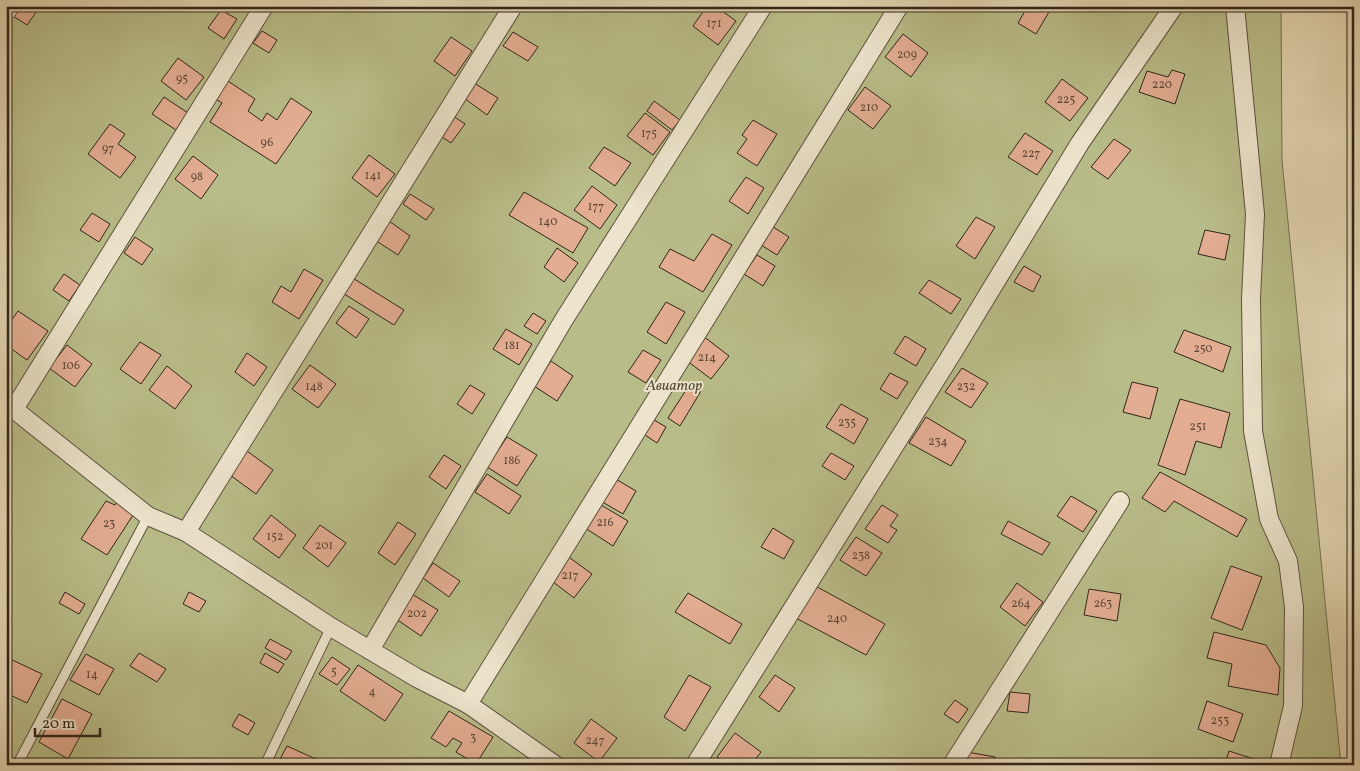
<svg xmlns="http://www.w3.org/2000/svg" width="1360" height="771" viewBox="0 0 1360 771" font-family="Vollkorn,serif">
  <rect width="100%" height="100%" fill="#e2d5b1"/>
  <filter id="stains"><feTurbulence type="fractalNoise" baseFrequency=".004" numOctaves="4"/><feColorMatrix values="0 0 0 0 .2 0 0 0 0 .09 0 0 0 0 .02 0 0 0 .5 -.17"/></filter>
  <radialGradient id="worn" r=".72"><stop offset=".6" stop-color="#630" stop-opacity="0"/><stop offset="1" stop-color="#630" stop-opacity=".3"/></radialGradient>
  <!-- green -->
  <path fill="#b8bc88" stroke="#747150" d="M6,6H1281L1282,160L1341,765H6Z"/>
  <!-- building -->
  <g fill="#e3ad92" stroke="#312619">
    <path d="M20,6H36L39,8L27,25L13,16Z"/>
    <path d="M707,6H715L736,21L718,45L693,26Z"/>
    <path d="M1028,6H1040L1049,12L1036,34L1018,23Z"/>
    <path d="M221,10L237,19L224,39L208,28Z"/>
    <path d="M262,31L277,40L269,53L253,43Z"/>
    <path d="M513,32L538,47L528,61L503,46Z"/>
    <path d="M903,34L928,53L911,77L885,57Z"/>
    <path d="M451,37L472,51L455,76L434,61Z"/>
    <path d="M178,58L204,77L186,100L161,81Z"/>
    <path d="M1172,70L1185,74L1175,104L1139,92L1147,71L1168,77Z"/>
    <path d="M1062,79L1088,98L1070,121L1045,102Z"/>
    <path d="M228,81L255,99L248,111L262,121L267,113L277,120L291,98L312,112L276,164L210,122L222,103L216,99Z"/>
    <path d="M474,83L498,98L487,115L464,98Z"/>
    <path d="M865,87L891,106L873,129L848,110Z"/>
    <path d="M164,97L188,113L176,130L152,114Z"/>
    <path d="M654,101L680,120L672,130L647,111Z"/>
    <path d="M645,113L670,132L653,155L627,136Z"/>
    <path d="M453,116L465,124L451,143L439,135Z"/>
    <path d="M753,120L777,134L757,166L737,153L747,139L742,135Z"/>
    <path d="M110,124L125,134L118,144L136,157L120,178L88,154Z"/>
    <path d="M1025,133L1053,151L1037,175L1008,157Z"/>
    <path d="M1114,139L1131,150L1108,179L1091,167Z"/>
    <path d="M604,147L631,163L615,186L589,168Z"/>
    <path d="M369,155L395,174L377,197L352,178Z"/>
    <path d="M193,156L218,175L201,199L175,179Z"/>
    <path d="M746,177L764,188L748,214L729,201Z"/>
    <path d="M592,186L617,205L600,229L574,210Z"/>
    <path d="M524,192L588,228L573,253L509,215Z"/>
    <path d="M410,194L434,209L426,220L403,204Z"/>
    <path d="M92,213L110,224L99,242L80,230Z"/>
    <path d="M976,217L995,227L975,259L956,246Z"/>
    <path d="M389,221L410,236L398,255L375,240Z"/>
    <path d="M770,225L789,237L777,255L758,243Z"/>
    <path d="M1205,230L1230,235L1225,260L1198,254Z"/>
    <path d="M712,234L732,245L703,292L659,267L670,249L694,261Z"/>
    <path d="M135,237L153,249L142,265L124,253Z"/>
    <path d="M557,248L578,263L564,282L544,267Z"/>
    <path d="M757,255L775,266L763,286L744,274Z"/>
    <path d="M1024,266L1041,276L1033,292L1014,282Z"/>
    <path d="M304,269L323,280L299,319L272,302L281,286L291,292Z"/>
    <path d="M64,274L80,285L69,301L53,290Z"/>
    <path d="M351,277L404,310L394,325L341,292Z"/>
    <path d="M929,280L961,299L951,314L919,293Z"/>
    <path d="M666,302L685,312L666,344L647,332Z"/>
    <path d="M349,306L369,319L356,338L336,323Z"/>
    <path d="M18,311L48,331L27,360L6,345V328Z"/>
    <path d="M533,313L546,321L537,334L524,326Z"/>
    <path d="M506,329L532,344L519,365L493,349Z"/>
    <path d="M1184,330L1231,347L1223,372L1174,352Z"/>
    <path d="M703,336L729,356L711,379L686,360Z"/>
    <path d="M905,336L926,349L916,366L894,353Z"/>
    <path d="M140,342L161,355L141,384L120,369Z"/>
    <path d="M67,345L92,364L75,387L49,368Z"/>
    <path d="M643,350L661,360L646,383L628,372Z"/>
    <path d="M247,353L267,367L254,386L235,372Z"/>
    <path d="M551,361L573,376L557,401L534,386Z"/>
    <path d="M310,365L336,384L318,408L292,389Z"/>
    <path d="M167,366L192,386L175,409L149,390Z"/>
    <path d="M962,368L988,383L971,408L945,392Z"/>
    <path d="M890,373L908,382L897,399L880,389Z"/>
    <path d="M1132,382L1158,388L1150,419L1123,412Z"/>
    <path d="M690,384L701,391L680,426L668,418Z"/>
    <path d="M470,385L485,394L472,414L457,404Z"/>
    <path d="M1180,399L1230,413L1221,448L1196,441L1185,475L1158,465Z"/>
    <path d="M841,404L868,419L854,444L826,427Z"/>
    <path d="M649,417L666,427L657,443L639,431Z"/>
    <path d="M926,417L966,441L951,466L909,443Z"/>
    <path d="M507,437L537,455L517,486L487,467Z"/>
    <path d="M247,451L273,470L256,494L230,475Z"/>
    <path d="M831,453L854,466L845,480L822,466Z"/>
    <path d="M444,455L461,466L446,489L429,477Z"/>
    <path d="M1160,472L1247,519L1237,537L1174,501L1165,512L1142,498Z"/>
    <path d="M487,474L521,496L509,514L475,492Z"/>
    <path d="M614,478L636,491L623,514L599,500Z"/>
    <path d="M1071,496L1097,511L1083,532L1057,516Z"/>
    <path d="M119,499L137,509L107,555L81,539L106,501L115,505Z"/>
    <path d="M596,502L628,521L613,546L582,526Z"/>
    <path d="M882,505L898,515L890,526L897,530L888,543L865,529Z"/>
    <path d="M271,515L296,535L279,558L253,539Z"/>
    <path d="M1008,521L1050,543L1042,555L1001,534Z"/>
    <path d="M398,522L416,534L395,565L378,553Z"/>
    <path d="M320,525L346,543L328,567L303,548Z"/>
    <path d="M773,528L794,541L784,559L761,547Z"/>
    <path d="M856,537L882,553L866,576L840,560Z"/>
    <path d="M566,555L592,574L574,598L548,578Z"/>
    <path d="M433,563L460,581L449,597L423,578Z"/>
    <path d="M1231,566L1262,577L1242,630L1211,618Z"/>
    <path d="M810,583L885,624L866,655L790,615Z"/>
    <path d="M1017,583L1043,602L1025,626L1000,607Z"/>
    <path d="M1089,589L1121,594L1117,621L1084,615Z"/>
    <path d="M65,592L85,604L79,614L59,603Z"/>
    <path d="M189,592L206,601L199,612L183,604Z"/>
    <path d="M688,593L742,624L730,644L675,612Z"/>
    <path d="M412,594L438,610L421,636L396,619Z"/>
    <path d="M1214,632L1266,645L1280,668L1278,695L1228,686L1232,664L1207,658Z"/>
    <path d="M270,639L292,651L286,660L265,648Z"/>
    <path d="M139,653L166,669L157,682L130,666Z"/>
    <path d="M265,653L284,664L278,673L260,663Z"/>
    <path d="M86,654L114,669L99,695L70,680Z"/>
    <path d="M332,657L350,669L337,685L319,674Z"/>
    <path d="M8,658L42,674L27,703L6,693V662Z"/>
    <path d="M358,665L403,694L385,721L340,691Z"/>
    <path d="M689,675L711,687L685,731L664,717Z"/>
    <path d="M775,675L795,688L779,712L759,697Z"/>
    <path d="M1010,692L1030,694L1028,713L1007,711Z"/>
    <path d="M62,699L92,714L68,759L39,742Z"/>
    <path d="M955,700L968,709L958,723L944,714Z"/>
    <path d="M1207,701L1243,714L1233,742L1198,729Z"/>
    <path d="M449,711L493,737L476,764L456,752L462,743L453,738L446,747L431,738Z"/>
    <path d="M239,714L255,723L248,735L232,726Z"/>
    <path d="M591,719L617,738L599,762L574,743Z"/>
    <path d="M735,733L761,752L751,765H728L717,757Z"/>
    <path d="M287,746L318,760L315,765H277Z"/>
    <path d="M1229,751L1260,761L1258,765H1214L1215,760L1225,764Z"/>
    <path d="M967,752L995,757L993,765H964Z"/>
  </g>
  <g fill="none" stroke-linecap="round" stroke-linejoin="round">
    <!-- service casing -->
    <g stroke="#5d523f" stroke-width="11">
      <g id="service">
        <path d="M17,765L148,516"/>
        <path d="M265,765L331,627"/>
      </g>
    </g>
    <!-- minor casing -->
    <g stroke="#5d523f" stroke-width="20">
      <g id="minor">
        <path d="M1235,6L1255,214L1251,299L1253,431L1269,519L1288,561L1294,607L1293,706L1279,765"/>
        <path d="M6,12L10,6"/>
        <path d="M6,403L148,516L186,532L331,627L417,678L468,704L555,765"/>
        <path d="M14,409L264,6"/>
        <path d="M186,532L513,6"/>
        <path d="M370,650L563,321L763,6"/>
        <path d="M468,704L899,6"/>
        <path d="M695,765L953,352L1080,143L1174,6"/>
        <path d="M952,765L1120,501"/>
      </g>
    </g>
    <!-- service -->
    <use href="#service" stroke="#ece4cc" stroke-width="9"/>
    <!-- minor -->
    <use href="#minor" stroke="#ece4cc" stroke-width="18"/>
  </g>
  <g text-anchor="middle" dominant-baseline="central" stroke-width="4" stroke-linejoin="round" paint-order="stroke">
    <!-- number labels -->
    <g font-size="12" fill="#5e4837">
      <text x="714" y="24">171</text>
      <text x="907" y="55">209</text>
      <text x="182" y="79">95</text>
      <text x="1162" y="85">220</text>
      <text x="1066" y="100">225</text>
      <text x="869" y="108">210</text>
      <text x="649" y="134">175</text>
      <text x="267" y="143">96</text>
      <text x="108" y="149">97</text>
      <text x="1031" y="154">227</text>
      <text x="373" y="176">141</text>
      <text x="197" y="177">98</text>
      <text x="596" y="207">177</text>
      <text x="548" y="222">140</text>
      <text x="512" y="346">181</text>
      <text x="1203" y="349">250</text>
      <text x="707" y="358">214</text>
      <text x="71" y="366">106</text>
      <text x="314" y="387">148</text>
      <text x="966" y="387">232</text>
      <text x="847" y="423">235</text>
      <text x="1198" y="427">251</text>
      <text x="938" y="442">234</text>
      <text x="512" y="461">186</text>
      <text x="605" y="523">216</text>
      <text x="109" y="524">23</text>
      <text x="275" y="537">152</text>
      <text x="324" y="546">201</text>
      <text x="861" y="556">238</text>
      <text x="570" y="576">217</text>
      <text x="1021" y="604">264</text>
      <text x="1103" y="604">263</text>
      <text x="417" y="614">202</text>
      <text x="837" y="619">240</text>
      <text x="334" y="672">5</text>
      <text x="92" y="675">14</text>
      <text x="372" y="692">4</text>
      <text x="1220" y="721">253</text>
      <text x="473" y="738">3</text>
      <text x="595" y="741">247</text>
    </g>
    <!-- park labels -->
    <g font-size="15" font-style="italic" fill="#534c35" stroke="#ece4cc">
      <text x="674" y="386">Авиатор</text>
    </g>
  </g>
  <!-- margin -->
  <rect width="1360" height="771" fill="none" stroke="#e2d5b1" stroke-width="25"/>
  <rect x="8" y="8" width="1345" height="756" fill="none" stroke="#312619" stroke-width="2.5"/>
  <rect x="12" y="12" width="1335" height="746" fill="none" stroke="#312619"/>
  <!-- scale -->
  <path d="M35 728v8h65v-8" fill="none" stroke="#312619" stroke-width="2.5"/>
  <text x="42" y="728" font-size="15" fill="#312619" stroke="#ece4cc" stroke-width="4" paint-order="stroke">20 m</text>
  <rect width="100%" height="100%" filter="url(#stains)"/>
  <rect width="100%" height="100%" fill="url(#worn)"/>
</svg>
